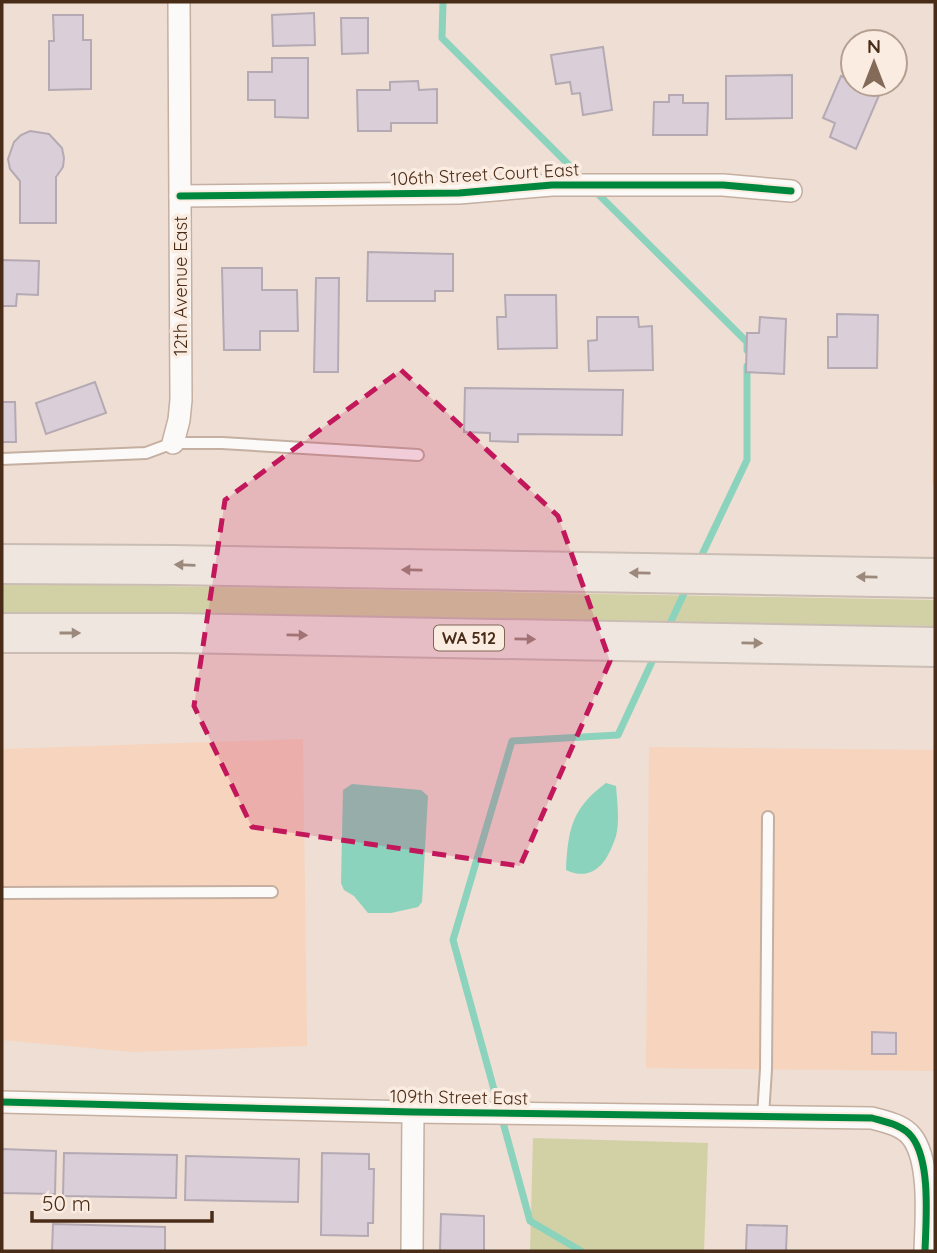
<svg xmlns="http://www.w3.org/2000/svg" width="937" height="1253" viewBox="0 0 937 1253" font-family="Quicksand,sans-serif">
  <rect width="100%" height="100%" fill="#eeded3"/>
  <!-- built -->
  <g fill="#f6d4be">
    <path d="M934,2H935V485H932Z"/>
    <path d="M303,739L307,1046L133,1052L2,1040V749Z"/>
    <path d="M649,747L935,750V1071L646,1068Z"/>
  </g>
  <!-- green -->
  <g fill="#d2d1a6">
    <path d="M2,583L935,600V626L2,612Z"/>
    <path d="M533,1138L708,1143L704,1251H530Z"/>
  </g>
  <!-- water -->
  <g fill="#8bd3bd">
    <path d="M606,783L616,786C617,800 620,822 616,836C608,861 594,883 566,870C568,829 572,808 606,783Z"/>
    <path d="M352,784L421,790L428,796L422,902L418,907L391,913H368L354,896L344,890L341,883L343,790Z"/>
  </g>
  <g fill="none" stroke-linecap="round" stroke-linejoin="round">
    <!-- stream -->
    <g stroke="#8bd3bd" stroke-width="7">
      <path d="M443,2L442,38L584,180"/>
      <path d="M595,191L747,342V350"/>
      <path d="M698,563L747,460V366"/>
      <path d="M667,630L687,587"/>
      <path d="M581,1251L530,1221L453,940L512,741L618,735L656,653"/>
    </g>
  </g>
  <!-- building -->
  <g fill="#dacfd9" stroke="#b5aab3" stroke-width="2">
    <path d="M314,13L315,45L273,46L272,15Z"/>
    <path d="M53,15H83V40H91V89L49,90V41H54Z"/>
    <path d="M341,18H368V53L342,54Z"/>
    <path d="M603,47L612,110L583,115L580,93L572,94L570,82L556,84L551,55Z"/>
    <path d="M272,58H308V118L275,117V100H248V72H272Z"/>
    <path d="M792,75V118L726,119V76Z"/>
    <path d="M841,76L853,81V84H859L880,93L856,149L830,137L835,123L823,118Z"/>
    <path d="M418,81L419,90L437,89V123H391V131H358L357,90H390V82Z"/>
    <path d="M669,95H683V103H708L707,135H653L654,102H669Z"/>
    <path d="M30,131L49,134L62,148L64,158L63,167L56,177V223H20V181L10,169L8,159L14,142L21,135Z"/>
    <path d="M368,252L453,254V291H435V301H367Z"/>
    <path d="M2,260L39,261L38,295L17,294L16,306H2Z"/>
    <path d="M222,268H262V290H297L298,331H260V350H224Z"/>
    <path d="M316,278H339L338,372H314Z"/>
    <path d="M505,295H556L557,348L498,349L497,317H506Z"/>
    <path d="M837,314L878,315L877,368H828V337H837Z"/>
    <path d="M597,317H638L639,327L652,326L653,370L589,371L588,341L597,340Z"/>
    <path d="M760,317L786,319L784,374L746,372L747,333H759Z"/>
    <path d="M95,382L106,413L46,434L36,403Z"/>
    <path d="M465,388L623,390L622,435L518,434V442L490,441V433L464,432Z"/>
    <path d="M2,402H15L16,442H2Z"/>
    <path d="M872,1032L896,1033V1054H872Z"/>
    <path d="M2,1149L56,1151L55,1194L2,1193Z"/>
    <path d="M64,1153L177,1155L176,1198L63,1196Z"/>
    <path d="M322,1153L369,1154V1169H374L373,1223H368V1236L321,1235Z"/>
    <path d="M186,1156L299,1159L298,1202L185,1200Z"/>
    <path d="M441,1214L484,1216V1251H440Z"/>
    <path d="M53,1224L165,1227V1251H52Z"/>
    <path d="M747,1225L787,1226L786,1251H746Z"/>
  </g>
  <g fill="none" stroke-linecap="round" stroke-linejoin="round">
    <!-- service casing -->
    <g stroke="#c4afa1" stroke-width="14">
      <g id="service">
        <path d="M2,459L146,453L173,443H222L418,455"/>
        <path d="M2,893L272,892"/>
        <path d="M763,1116L766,1069L768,817"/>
      </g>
    </g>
    <!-- minor casing -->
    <g stroke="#c4afa1" stroke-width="24">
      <g id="minor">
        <path d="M180,196L459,193L552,185H723L791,191"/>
        <path d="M173,443L179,420L181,400L179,2"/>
        <path d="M2,1102L413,1112L872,1118C886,1122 903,1125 912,1137C931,1162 926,1220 925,1251"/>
        <path d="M412,1251L413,1112"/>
      </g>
    </g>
    <!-- motorway casing -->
    <g stroke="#cabdb4" stroke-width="42">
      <g id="motorway">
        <path d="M2,564L173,565L935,578"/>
        <path d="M2,633H177L935,647"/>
      </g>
    </g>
    <!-- service -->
    <use href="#service" stroke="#fcfaf8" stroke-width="10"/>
    <!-- minor -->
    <use href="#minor" stroke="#fcfaf8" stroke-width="21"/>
    <!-- motorway -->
    <use href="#motorway" stroke="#efe6e0" stroke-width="38"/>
    <!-- cycleway casing -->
    <g stroke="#fbece2" stroke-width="11">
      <g id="cycleway">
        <path d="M180,196L459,193L552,185H723L791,191"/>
        <path d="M2,1102L413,1112L872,1118C886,1122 903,1125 912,1137C931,1162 926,1220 925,1251"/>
      </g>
    </g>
    <!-- cycleway -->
    <use href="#cycleway" stroke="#00873e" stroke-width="7"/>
  </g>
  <!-- one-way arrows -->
  <defs><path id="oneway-solid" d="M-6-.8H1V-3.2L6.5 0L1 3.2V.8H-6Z" transform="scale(1.75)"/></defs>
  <g fill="#9c897c">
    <use href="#oneway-solid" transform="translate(185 565) rotate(-178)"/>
    <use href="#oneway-solid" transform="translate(412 570) rotate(-179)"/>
    <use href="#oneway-solid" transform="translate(640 573) rotate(-179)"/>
    <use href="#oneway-solid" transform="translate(867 577) rotate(-179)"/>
    <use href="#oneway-solid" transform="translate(70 633)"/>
    <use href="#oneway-solid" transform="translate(297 635) rotate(1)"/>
    <use href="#oneway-solid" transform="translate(525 639) rotate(1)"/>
    <use href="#oneway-solid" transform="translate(752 643) rotate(1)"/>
  </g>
  <!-- marked area -->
  <path fill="#c2185b" fill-opacity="0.2" stroke="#c2185b" stroke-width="5" stroke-dasharray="14 9" stroke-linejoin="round" d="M401,370L558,516L610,661L520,866L252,827L194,706L225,500Z"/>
  <g text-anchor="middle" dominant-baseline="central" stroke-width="7" stroke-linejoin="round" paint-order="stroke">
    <!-- shield labels -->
    <rect fill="#fbece2" stroke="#7e6654" stroke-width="2" x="434" y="625.5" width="70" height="25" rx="5"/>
    <g font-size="16" font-weight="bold" fill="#492c17">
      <text x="469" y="638">WA 512</text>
    </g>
    <!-- street labels -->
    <g font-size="18" fill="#492c17" stroke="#fbece2">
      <text transform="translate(485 174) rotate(-3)">106th Street Court East</text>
      <text transform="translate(180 286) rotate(-90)">12th Avenue East</text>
      <text transform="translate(459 1097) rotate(1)">109th Street East</text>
    </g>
  </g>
  <!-- border -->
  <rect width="937" height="1253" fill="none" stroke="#492c17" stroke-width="7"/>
  <!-- north arrow -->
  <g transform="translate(874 63)"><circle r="33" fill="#fbece2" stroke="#b49f91" stroke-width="2"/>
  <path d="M0-5L12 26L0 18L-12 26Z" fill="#836a59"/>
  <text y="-10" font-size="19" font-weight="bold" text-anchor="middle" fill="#492c17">N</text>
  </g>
  <!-- scale -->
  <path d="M32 1211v10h180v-10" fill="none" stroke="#492c17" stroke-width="3.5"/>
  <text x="42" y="1211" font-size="21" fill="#492c17" stroke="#fbece2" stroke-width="5" paint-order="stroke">50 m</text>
</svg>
